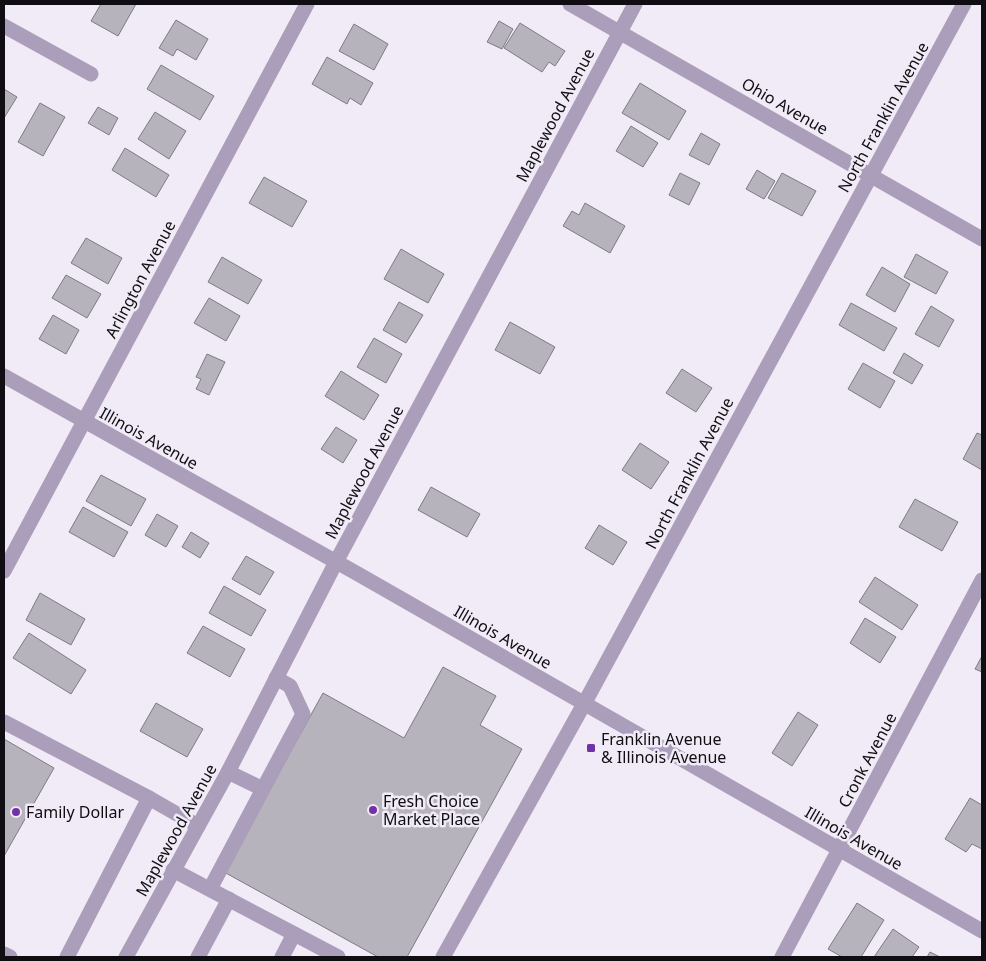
<svg xmlns="http://www.w3.org/2000/svg" width="986" height="961" viewBox="0 0 986 961" font-family="'Noto Sans',sans-serif">
  <rect width="100%" height="100%" fill="#f0ebf6"/>
  <!-- building -->
  <g fill="#b7b3bd" stroke="#7f7b85">
    <path d="M101,4H136L118,36L91,21Z"/>
    <path d="M176,20L208,39L196,60L177,49L173,56L159,48Z"/>
    <path d="M499,21L513,29L502,49L487,42Z"/>
    <path d="M520,23L565,51L555,66L549,62L542,72L504,48Z"/>
    <path d="M354,24L388,44L374,70L339,51Z"/>
    <path d="M327,57L373,83L361,105L350,98L347,104L312,84Z"/>
    <path d="M161,65L214,96L200,120L147,89Z"/>
    <path d="M640,83L686,111L669,140L622,113Z"/>
    <path d="M4,89L17,97L4,118Z"/>
    <path d="M40,103L65,117L43,156L18,142Z"/>
    <path d="M98,107L118,118L109,135L88,123Z"/>
    <path d="M155,112L186,131L169,159L138,139Z"/>
    <path d="M631,126L658,143L643,167L616,151Z"/>
    <path d="M701,133L720,144L709,165L689,155Z"/>
    <path d="M125,148L169,175L156,197L112,170Z"/>
    <path d="M757,170L775,181L764,199L746,189Z"/>
    <path d="M680,173L700,183L689,205L669,195Z"/>
    <path d="M782,173L816,191L802,216L768,198Z"/>
    <path d="M264,177L307,201L292,227L249,203Z"/>
    <path d="M585,203L625,226L610,253L563,226L572,211L579,215Z"/>
    <path d="M86,238L122,258L108,284L71,263Z"/>
    <path d="M401,249L444,274L428,303L384,279Z"/>
    <path d="M916,254L948,272L936,294L904,277Z"/>
    <path d="M222,257L262,280L248,304L208,282Z"/>
    <path d="M882,267L910,284L895,312L866,295Z"/>
    <path d="M66,275L101,294L87,318L52,298Z"/>
    <path d="M209,298L240,316L226,341L194,323Z"/>
    <path d="M399,302L423,315L406,343L383,330Z"/>
    <path d="M851,303L897,328L884,351L839,325Z"/>
    <path d="M931,306L954,320L939,347L915,334Z"/>
    <path d="M53,315L79,330L66,354L39,339Z"/>
    <path d="M510,322L555,347L540,374L495,350Z"/>
    <path d="M374,338L402,354L386,383L357,367Z"/>
    <path d="M904,353L923,365L912,384L893,373Z"/>
    <path d="M207,354L225,362L209,395L196,389L201,379L196,377Z"/>
    <path d="M863,363L895,381L880,408L848,389Z"/>
    <path d="M682,369L712,388L696,412L666,393Z"/>
    <path d="M341,371L379,395L364,420L325,396Z"/>
    <path d="M336,427L357,440L343,463L321,449Z"/>
    <path d="M977,433L982,435V470L963,459Z"/>
    <path d="M640,443L669,462L651,489L622,470Z"/>
    <path d="M101,475L146,499L131,526L86,501Z"/>
    <path d="M431,487L480,514L467,537L418,510Z"/>
    <path d="M915,499L958,522L942,551L899,527Z"/>
    <path d="M83,507L128,532L114,557L69,532Z"/>
    <path d="M157,514L178,526L166,547L145,535Z"/>
    <path d="M599,525L627,542L613,565L585,548Z"/>
    <path d="M191,532L209,543L200,558L182,547Z"/>
    <path d="M246,556L274,572L260,595L232,579Z"/>
    <path d="M875,577L918,605L902,630L859,602Z"/>
    <path d="M224,586L266,610L251,636L209,613Z"/>
    <path d="M40,593L85,619L71,645L26,620Z"/>
    <path d="M865,618L896,637L880,663L850,643Z"/>
    <path d="M203,626L245,649L230,677L187,653Z"/>
    <path d="M29,633L86,670L71,694L13,658Z"/>
    <path d="M982,656V672L975,669Z"/>
    <path d="M443,667L496,696L480,725L522,749L407,957H378L224,872L323,693L404,738Z"/>
    <path d="M156,703L203,729L187,757L140,731Z"/>
    <path d="M798,712L818,725L792,766L772,753Z"/>
    <path d="M4,739L54,768L4,856Z"/>
    <path d="M970,798L982,805V849L972,844L966,852L945,839Z"/>
    <path d="M857,903L884,920L861,957H842L828,949Z"/>
    <path d="M893,929L919,947L912,957H874Z"/>
    <path d="M930,952L940,957H927Z"/>
  </g>
  <g fill="none" stroke-linecap="round" stroke-linejoin="round">
    <!-- minor -->
    <g stroke="#ab9eba" stroke-width="15">
      <path d="M570,4L982,239"/>
      <path d="M4,26L91,74"/>
      <path d="M4,376L358,574L982,931"/>
      <path d="M4,571L307,4"/>
      <path d="M4,722L149,798L198,826"/>
      <path d="M228,772L263,789L303,714L290,686L276,678"/>
      <path d="M173,870L338,957"/>
      <path d="M210,889L263,789"/>
      <path d="M4,954L10,957"/>
      <path d="M67,957L149,798"/>
      <path d="M126,957L228,772L336,562L635,4"/>
      <path d="M198,957L229,899"/>
      <path d="M282,957L294,934"/>
      <path d="M443,957L584,704L964,4"/>
      <path d="M782,957L982,580"/>
    </g>
  </g>
  <!-- markers -->
  <g fill="#7331a6" stroke="#f0ebf6" stroke-width="2">
    <rect x="586" y="743" width="10" height="10" rx="2.5"/>
    <circle cx="373" cy="810" r="5"/>
    <circle cx="16" cy="812" r="5"/>
  </g>
  <g text-anchor="middle" dominant-baseline="central" stroke-width="5" stroke-linejoin="round" paint-order="stroke">
    <!-- street labels -->
    <g font-size="16" fill="#100e12" stroke="#f0ebf6">
      <text transform="translate(785 106) rotate(30)">Ohio Avenue</text>
      <text transform="translate(555 115) rotate(-62)">Maplewood Avenue</text>
      <text transform="translate(883 117) rotate(-61)">North Franklin Avenue</text>
      <text transform="translate(140 279) rotate(-62)">Arlington Avenue</text>
      <text transform="translate(149 438) rotate(29)">Illinois Avenue</text>
      <text transform="translate(364 472) rotate(-62)">Maplewood Avenue</text>
      <text transform="translate(689 473) rotate(-62)">North Franklin Avenue</text>
      <text transform="translate(503 637) rotate(30)">Illinois Avenue</text>
      <text transform="translate(867 760) rotate(-62)">Cronk Avenue</text>
      <text transform="translate(176 830) rotate(-61)">Maplewood Avenue</text>
      <text transform="translate(854 838) rotate(30)">Illinois Avenue</text>
    </g>
    <!-- poi labels -->
    <g font-size="16" fill="#100e12" stroke="#f0ebf6" text-anchor="start">
      <text x="601" y="739">Franklin Avenue<tspan x="601" dy="18">&amp; Illinois Avenue</tspan></text>
      <text x="383" y="801">Fresh Choice<tspan x="383" dy="18">Market Place</tspan></text>
      <text x="26" y="812">Family Dollar</text>
    </g>
  </g>
  <!-- border -->
  <rect width="986" height="961" fill="none" stroke="#100e12" stroke-width="10"/>
</svg>
